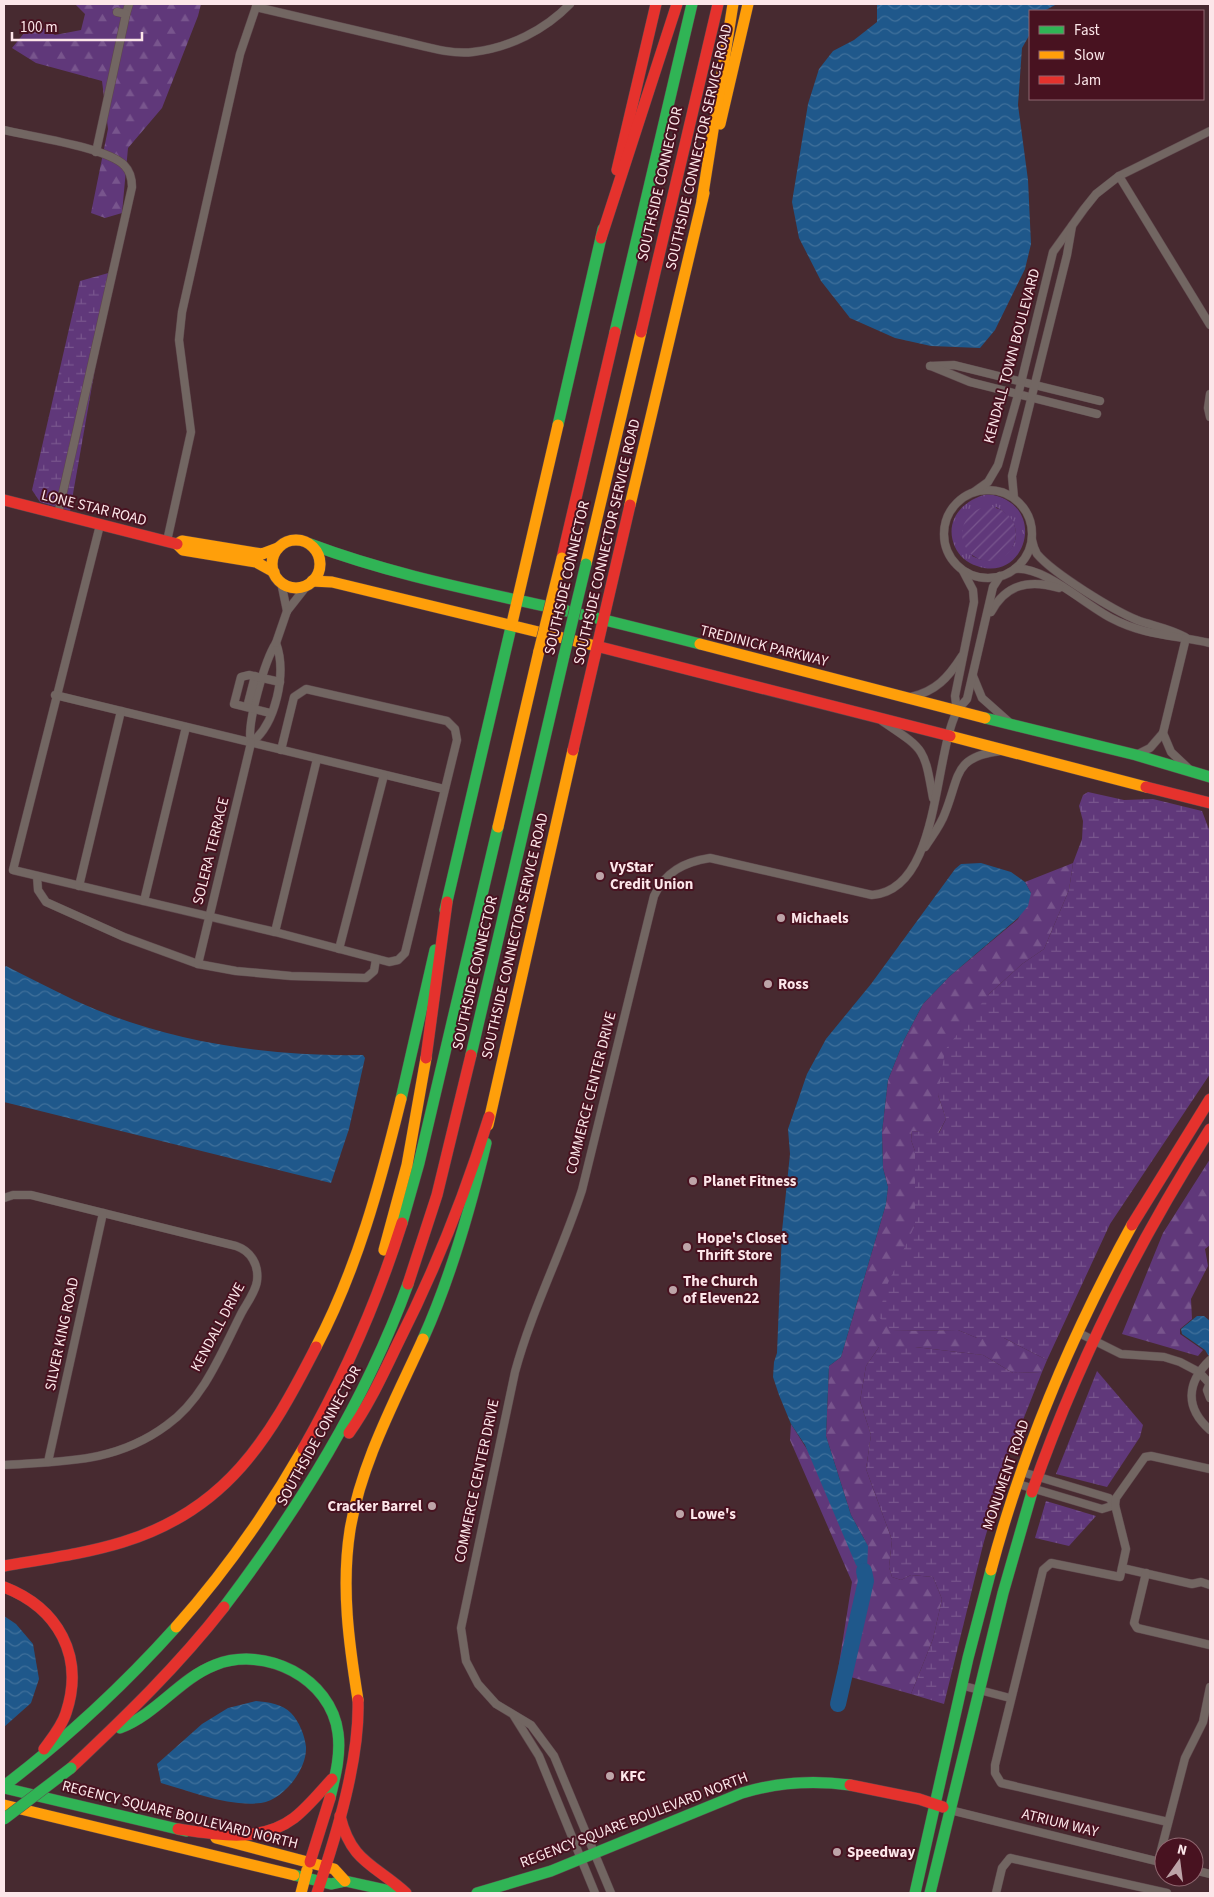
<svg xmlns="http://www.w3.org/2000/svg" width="1214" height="1897" viewBox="0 0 1214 1897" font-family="'Source Sans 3',sans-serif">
  <defs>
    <pattern id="grass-tufts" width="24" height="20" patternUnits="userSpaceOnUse" patternTransform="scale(1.25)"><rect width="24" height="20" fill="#60387a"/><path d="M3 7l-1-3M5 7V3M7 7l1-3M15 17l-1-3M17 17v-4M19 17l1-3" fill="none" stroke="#78558d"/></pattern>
    <pattern id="forest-firs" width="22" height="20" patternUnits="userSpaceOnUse" patternTransform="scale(1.25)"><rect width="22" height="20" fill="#60387a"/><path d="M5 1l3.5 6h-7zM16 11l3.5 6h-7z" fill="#78558d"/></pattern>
    <pattern id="wetland-marsh" width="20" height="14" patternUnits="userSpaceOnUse" patternTransform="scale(1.25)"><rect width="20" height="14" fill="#60387a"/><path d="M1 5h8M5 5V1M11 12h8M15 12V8" fill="none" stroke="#78558d"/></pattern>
    <pattern id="garden-furrows" width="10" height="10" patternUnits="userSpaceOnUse" patternTransform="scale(1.25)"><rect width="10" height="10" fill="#60387a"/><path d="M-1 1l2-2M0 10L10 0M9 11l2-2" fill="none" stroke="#78558d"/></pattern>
    <pattern id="water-waves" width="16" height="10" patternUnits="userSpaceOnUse" patternTransform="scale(1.25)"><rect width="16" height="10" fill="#1f588b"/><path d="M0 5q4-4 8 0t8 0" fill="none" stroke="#40709b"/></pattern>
  </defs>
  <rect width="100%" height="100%" fill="#472a30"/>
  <!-- grass -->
  <path fill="url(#grass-tufts)" fill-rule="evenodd" d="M988,494C1050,503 1026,584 977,566C967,563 959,556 955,547C943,520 964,499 988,494ZM996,507C1038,529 1006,574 972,556Z"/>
  <!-- forest -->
  <g fill="url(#forest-firs)">
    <path d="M75,4H201L198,16L162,108L128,148L122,213L105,218L91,213L108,129L102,81L36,63L12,48L33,22L55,35L81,30L85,14Z"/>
    <path d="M1073,863L1069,890L1044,949L1022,964L989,994L938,1095L946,1119L938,1134L912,1131L911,1140L915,1151V1225L892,1331L958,1330L977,1338H1004L1047,1360L1042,1372L1013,1373L983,1355L915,1347H879L866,1366L860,1401L871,1435L866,1469L892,1540L889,1567L892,1577L901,1580L911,1575L933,1577L942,1599L933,1639L911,1694L840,1674L838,1670L852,1582L790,1440L791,1424L868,1546L851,1515L826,1436L829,1366L841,1357L886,1204L888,1187L883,1168L882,1132L888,1080L904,1040L923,1004L950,976L1018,919L1031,893L1025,882Z"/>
    <path d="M1210,1159V1245L1205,1249L1208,1266L1191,1299L1192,1319L1180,1329V1334L1203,1350L1198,1356L1122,1334L1163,1233Z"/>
  </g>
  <!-- wetland -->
  <g fill="url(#wetland-marsh)">
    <path d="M112,272L70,511L40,502L32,490L80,281Z"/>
    <path d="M1088,792L1124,800L1153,799L1202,811L1210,832V1074L1110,1224L1047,1360L1004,1338H977L958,1330L892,1331L878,1316L888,1283L915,1225V1151L911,1140L912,1131L939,1133L946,1119L938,1095L945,1050L989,994L1022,964L1044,949L1069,890L1073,863L1082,839L1083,821L1079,806L1083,795Z"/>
    <path d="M879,1347H915L983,1355L1013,1373L1042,1372L1008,1458L983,1545L944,1704L911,1694L933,1639L942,1599L933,1577L911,1575L901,1580L892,1577L889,1567L892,1540L866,1469L871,1435L860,1401L866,1366Z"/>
    <path d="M1097,1371L1143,1425L1140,1437L1107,1487L1056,1474Z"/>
    <path d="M1046,1501L1096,1516L1069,1546L1035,1538Z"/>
  </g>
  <!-- garden -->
  <circle fill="url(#garden-furrows)" cx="989" cy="534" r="27"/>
  <!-- water -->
  <g fill="url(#water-waves)">
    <path d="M877,4H1057L1044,11H1030V34L1022,48L1018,105L1028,180L1031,244L1025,269L995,330L980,348L931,346L895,338L850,318L821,281L799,238L792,202L808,104L819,69L833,51L854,40L877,22Z"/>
    <path d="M981,863L1011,872L1025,882L1031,893L1028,906L1018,918L950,976L923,1004L904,1040L888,1080L882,1132L883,1168L888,1187L886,1204L841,1357L829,1366L826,1436L851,1515L868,1546L867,1570L862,1571L856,1565L805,1445L791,1424L779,1395L773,1377L774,1362L777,1353L782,1231L790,1154L788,1129L807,1074L826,1039L871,984L955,869L961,864Z"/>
    <path d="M6,966C28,977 51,989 74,1000C162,1041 266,1057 363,1055L365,1058L349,1129L331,1183L4,1102V968Z"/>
    <path d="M1197,1316H1204L1210,1321V1358L1205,1350L1182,1334L1181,1329Z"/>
    <path d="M4,1616L16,1624L33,1644L39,1679L31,1703L4,1727Z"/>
    <path d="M256,1701C267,1702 283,1704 291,1713C299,1721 305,1736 306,1747C307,1770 283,1800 261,1803C228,1807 193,1792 161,1783L157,1764L202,1724L228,1708Z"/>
  </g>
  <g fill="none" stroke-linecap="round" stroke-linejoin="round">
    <!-- river -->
    <path stroke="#1f588b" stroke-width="16" d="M838,1704L866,1581L864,1571"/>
    <!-- street casing -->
    <g stroke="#5e474c" stroke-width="9">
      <g id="street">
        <path d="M256,7C303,18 350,29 397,40C421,45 449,55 473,52C509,48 545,30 570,4"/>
        <path d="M126,14L129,4"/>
        <path d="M4,130C32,137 105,147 124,165C130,171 132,179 132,187L58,514"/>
        <path d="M96,152L126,14L117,12"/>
        <path d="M1119,176L1210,325"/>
        <path d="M930,366L954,365L1100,401"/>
        <path d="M931,366L970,382L1097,414"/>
        <path d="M1210,394L1208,408L1210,417"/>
        <circle cx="988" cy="534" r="44"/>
        <path d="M974,492L988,482L998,465L1018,395L1053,252L1084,209L1096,194L1119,176L1210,131"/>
        <path d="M1014,498L1012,476L1067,255L1072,226"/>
        <path d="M100,525L13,870L275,932L389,962L398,960L405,953L457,740L455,729L447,721L306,689L294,697L281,750"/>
        <path d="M1032,540C1033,545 1034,549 1037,554C1054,574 1113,610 1137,620C1153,626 1169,628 1185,637"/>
        <path d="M167,541L191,432L179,340L182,312L240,54L257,4"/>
        <path d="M1015,569C1044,566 1084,604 1111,618C1145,636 1175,635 1210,643"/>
        <path d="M281,582L287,611"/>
        <path d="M991,612C1006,584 1029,579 1059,588"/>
        <path d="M276,643C287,673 276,724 251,743C246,725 265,660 276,643Z"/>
        <path d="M276,643L287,611L309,583"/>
        <path d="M973,676L982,698L1009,722"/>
        <path d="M55,695L444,789"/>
        <path d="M911,697C936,691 948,678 962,656"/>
        <path d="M247,707L255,676"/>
        <path d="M957,711L955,696L974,602L973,590L963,571"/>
        <path d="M270,713L234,704L241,677L249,675L280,682"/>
        <path d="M882,721C925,750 924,747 933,798"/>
        <path d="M1163,733L1171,752L1189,769"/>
        <path d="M1136,755L1150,748L1163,733L1186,638"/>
        <path d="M925,847C932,836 941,825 945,813C960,776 953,757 1000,751"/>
        <path d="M37,876L38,890L46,902L124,937L198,964L236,971L291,976L366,978L374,971L376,959"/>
        <path d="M79,886L121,711"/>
        <path d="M144,901L186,727"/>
        <path d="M275,932L317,759"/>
        <path d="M339,949L384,775"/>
        <path d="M198,964L251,743"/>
        <path d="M4,1198L13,1195H31L236,1246C251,1251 259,1265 257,1281C256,1291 247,1303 242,1312C222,1351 204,1399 167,1425C116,1463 64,1461 4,1465"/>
        <path d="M1077,1332L1121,1354L1164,1357L1180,1362L1199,1372L1210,1384"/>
        <path d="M1210,1360C1186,1383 1185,1408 1210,1430"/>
        <path d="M1210,1383L1207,1390L1210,1398"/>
        <path d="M48,1462L103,1213"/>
        <path d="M1022,1472L1109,1498L1115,1505"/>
        <path d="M1018,1484L1102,1509L1115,1505"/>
        <path d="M1122,1568L1192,1584L1201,1582L1210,1585"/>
        <path d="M1146,1573L1134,1623L1137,1628L1210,1645"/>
        <path d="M964,1686L1010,1698"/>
        <path d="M514,1716L539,1756L595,1893"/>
        <path d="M950,1810L1164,1863"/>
        <path d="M1168,1822L1001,1783L995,1773V1765L1043,1570L1051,1563L1120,1577L1126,1549L1115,1505L1116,1498L1145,1457L1151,1456L1210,1469"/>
        <path d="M1158,1862L1185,1758L1203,1722L1210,1687"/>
        <path d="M1194,1870L1210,1874"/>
        <path d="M611,1893L554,1756L531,1725L496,1704L478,1684L466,1661L461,1628L515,1372C532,1309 562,1252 582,1190L654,896C665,872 684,862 710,858L872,895C940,890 933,758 957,711C959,707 964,703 967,699L993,587L1000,576"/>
        <path d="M996,1893L1002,1868L1010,1858L1167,1893"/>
      </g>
    </g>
    <!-- fast casing -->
    <g stroke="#5e474c" stroke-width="12">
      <g id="fast">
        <path d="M615,332L692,4"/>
        <path d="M558,425L603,229"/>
        <path d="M310,544C395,576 483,592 571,612C614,622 657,633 700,644"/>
        <path d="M985,718L1136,755L1210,777"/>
        <path d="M445,910L512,623"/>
        <path d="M471,1055L564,656"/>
        <path d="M401,1099L435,950"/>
        <path d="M402,1223L419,1163L498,827"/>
        <path d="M423,1339C451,1277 470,1210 486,1143"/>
        <path d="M224,1607C299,1508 365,1402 408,1284"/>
        <path d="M120,1728C158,1713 179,1679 215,1665C265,1645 331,1678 338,1733C341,1755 335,1777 330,1798"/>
        <path d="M4,1786C67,1738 123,1686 176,1627"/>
        <path d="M4,1788L186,1831"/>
        <path d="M294,1875L331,1884L345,1881L400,1893"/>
        <path d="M477,1893L551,1871L742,1793C778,1782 813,1780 850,1785"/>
        <path d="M915,1893L968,1658L991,1570"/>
        <path d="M930,1893L1003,1593L1032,1492"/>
      </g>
    </g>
    <!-- slow casing -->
    <g stroke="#5e474c" stroke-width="12">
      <g id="slow">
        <path d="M720,124L748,4"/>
        <path d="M702,200L733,4"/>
        <path d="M630,505L704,193"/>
        <circle cx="296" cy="564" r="24"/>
        <path d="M586,564L641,332"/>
        <path d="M274,572L256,562L183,550L177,544L182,541L262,554L278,548"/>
        <path d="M312,581L332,582L600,647"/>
        <path d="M512,623L558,425"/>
        <path d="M700,644L985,718"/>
        <path d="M950,736L1146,787"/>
        <path d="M498,827L539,651"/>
        <path d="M488,1125L573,750"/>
        <path d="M384,1250L407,1165L426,1058"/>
        <path d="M316,1347C357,1269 380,1184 401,1099"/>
        <path d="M991,1570C1023,1450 1072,1334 1132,1225"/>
        <path d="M176,1627C224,1573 267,1512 303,1449"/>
        <path d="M358,1700C349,1644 341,1587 350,1530C361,1463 395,1401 423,1339"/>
        <path d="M4,1805L294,1875"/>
        <path d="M216,1838L334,1869L345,1881"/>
        <path d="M301,1893L307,1870"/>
      </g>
    </g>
    <!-- jam casing -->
    <g stroke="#5e474c" stroke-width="12">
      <g id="jam">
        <path d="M617,170L656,4"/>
        <path d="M601,238L677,4"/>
        <path d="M641,332L718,4"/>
        <path d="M4,500L177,544"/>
        <path d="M562,558L615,332"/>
        <path d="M600,647L950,736"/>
        <path d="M573,750L630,505"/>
        <path d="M1146,787L1210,803"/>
        <path d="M426,1058L447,902"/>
        <path d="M1132,1225L1210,1099"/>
        <path d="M408,1284L437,1195L471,1055"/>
        <path d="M349,1433C369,1405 383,1374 398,1343C435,1270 465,1195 489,1117"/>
        <path d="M303,1449C344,1377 377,1302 402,1223"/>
        <path d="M1032,1492C1077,1363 1137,1244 1210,1129"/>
        <path d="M4,1566C44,1559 84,1554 123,1542C227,1510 269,1439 316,1347"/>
        <path d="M4,1587C58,1608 85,1656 66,1713C62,1726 52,1738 44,1749"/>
        <path d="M71,1768C125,1717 178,1666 224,1607"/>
        <path d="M850,1785L919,1799L943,1807"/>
        <path d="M340,1816C351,1862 374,1864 406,1893"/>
        <path d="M178,1829C217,1835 261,1843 294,1818C308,1807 320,1792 332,1779"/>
        <path d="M310,1862L330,1798"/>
        <path d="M317,1893C336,1836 360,1760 358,1700"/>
      </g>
    </g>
    <!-- street -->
    <use href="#street" stroke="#726662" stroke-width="8"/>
    <!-- fast -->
    <use href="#fast" stroke="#30b455" stroke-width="11"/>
    <!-- slow -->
    <use href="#slow" stroke="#ff9f0a" stroke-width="11"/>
    <!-- jam -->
    <use href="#jam" stroke="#e5322d" stroke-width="11"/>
    <!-- fast-bridge casing -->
    <g stroke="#5e474c" stroke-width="12" stroke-linecap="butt">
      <g id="fast-bridge">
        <path d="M564,656L586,564"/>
        <path d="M4,1819L71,1768"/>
      </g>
    </g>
    <!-- slow-bridge casing -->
    <g stroke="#5e474c" stroke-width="12" stroke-linecap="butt">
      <path id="slow-bridge" d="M539,651L562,558"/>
    </g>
    <!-- fast-bridge -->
    <use href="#fast-bridge" stroke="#30b455" stroke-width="11"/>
    <!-- slow-bridge -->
    <use href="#slow-bridge" stroke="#ff9f0a" stroke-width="11"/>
  </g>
  <!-- markers -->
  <g fill="#bda4a8" stroke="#481220" stroke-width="2">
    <circle cx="600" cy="876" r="5"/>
    <circle cx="781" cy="918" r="5"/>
    <circle cx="768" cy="984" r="5"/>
    <circle cx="693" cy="1181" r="5"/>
    <circle cx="687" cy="1247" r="5"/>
    <circle cx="673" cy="1290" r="5"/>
    <circle cx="432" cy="1506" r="5"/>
    <circle cx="680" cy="1514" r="5"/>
    <circle cx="610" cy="1776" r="5"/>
    <circle cx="837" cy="1852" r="5"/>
  </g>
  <g text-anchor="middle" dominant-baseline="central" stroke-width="4" stroke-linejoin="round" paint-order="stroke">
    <!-- street labels -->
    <g font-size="15" fill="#fce6e9" stroke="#481220">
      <text transform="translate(699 147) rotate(-77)">SOUTHSIDE CONNECTOR SERVICE ROAD</text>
      <text transform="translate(660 184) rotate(-77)">SOUTHSIDE CONNECTOR</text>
      <text transform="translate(1012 356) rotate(-75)">KENDALL TOWN BOULEVARD</text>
      <text transform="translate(94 508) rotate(14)">LONE STAR ROAD</text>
      <text transform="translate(607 542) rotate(-77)">SOUTHSIDE CONNECTOR SERVICE ROAD</text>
      <text transform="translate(567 578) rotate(-77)">SOUTHSIDE CONNECTOR</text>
      <text transform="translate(764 646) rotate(14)">TREDINICK PARKWAY</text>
      <text transform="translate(211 851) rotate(-76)">SOLERA TERRACE</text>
      <text transform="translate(515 936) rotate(-77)">SOUTHSIDE CONNECTOR SERVICE ROAD</text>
      <text transform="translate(475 973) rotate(-77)">SOUTHSIDE CONNECTOR</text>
      <text transform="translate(591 1093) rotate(-76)">COMMERCE CENTER DRIVE</text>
      <text transform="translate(218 1327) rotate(-62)">KENDALL DRIVE</text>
      <text transform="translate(62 1334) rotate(-78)">SILVER KING ROAD</text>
      <text transform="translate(319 1436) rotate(-61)">SOUTHSIDE CONNECTOR</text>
      <text transform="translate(1006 1475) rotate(-71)">MONUMENT ROAD</text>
      <text transform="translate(477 1481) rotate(-78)">COMMERCE CENTER DRIVE</text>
      <text transform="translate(180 1815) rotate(14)">REGENCY SQUARE BOULEVARD NORTH</text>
      <text transform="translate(634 1820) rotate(-21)">REGENCY SQUARE BOULEVARD NORTH</text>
      <text transform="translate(1060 1823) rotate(14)">ATRIUM WAY</text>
    </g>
    <!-- poi labels -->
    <g font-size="15" font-weight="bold" fill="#fce6e9" stroke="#481220" text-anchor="start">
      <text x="610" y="867">VyStar<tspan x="610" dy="17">Credit Union</tspan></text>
      <text x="791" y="918">Michaels</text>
      <text x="778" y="984">Ross</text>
      <text x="703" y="1181">Planet Fitness</text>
      <text x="697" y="1238">Hope's Closet<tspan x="697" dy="17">Thrift Store</tspan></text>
      <text x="683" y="1281">The Church<tspan x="683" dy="17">of Eleven22</tspan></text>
      <text x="422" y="1506" text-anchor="end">Cracker Barrel</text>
      <text x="690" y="1514">Lowe's</text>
      <text x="620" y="1776">KFC</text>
      <text x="847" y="1852">Speedway</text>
    </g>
  </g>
  <!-- border -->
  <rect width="1214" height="1897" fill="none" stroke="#fce6e9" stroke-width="10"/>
  <!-- legend -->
  <rect x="1029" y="10" width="175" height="90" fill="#481220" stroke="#906770"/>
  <rect x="1039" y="26" width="25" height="8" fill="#30b455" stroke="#906770"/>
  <text x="1074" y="35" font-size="15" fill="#fce6e9">Fast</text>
  <rect x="1039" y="51" width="25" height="8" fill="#ff9f0a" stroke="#906770"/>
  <text x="1074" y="60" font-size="15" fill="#fce6e9">Slow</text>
  <rect x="1039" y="76" width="25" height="8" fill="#e5322d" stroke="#906770"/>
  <text x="1074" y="85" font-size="15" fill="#fce6e9">Jam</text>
  <!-- north arrow -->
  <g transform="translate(1179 1862) rotate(14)"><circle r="24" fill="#481220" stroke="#906770"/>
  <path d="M0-4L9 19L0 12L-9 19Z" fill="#bda4a8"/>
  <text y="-8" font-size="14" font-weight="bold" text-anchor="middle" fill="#fce6e9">N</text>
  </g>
  <!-- scale -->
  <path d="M12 32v8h130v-8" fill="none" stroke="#fce6e9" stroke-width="2.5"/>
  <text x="20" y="32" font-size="15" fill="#fce6e9" stroke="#481220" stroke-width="4" paint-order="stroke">100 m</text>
</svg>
